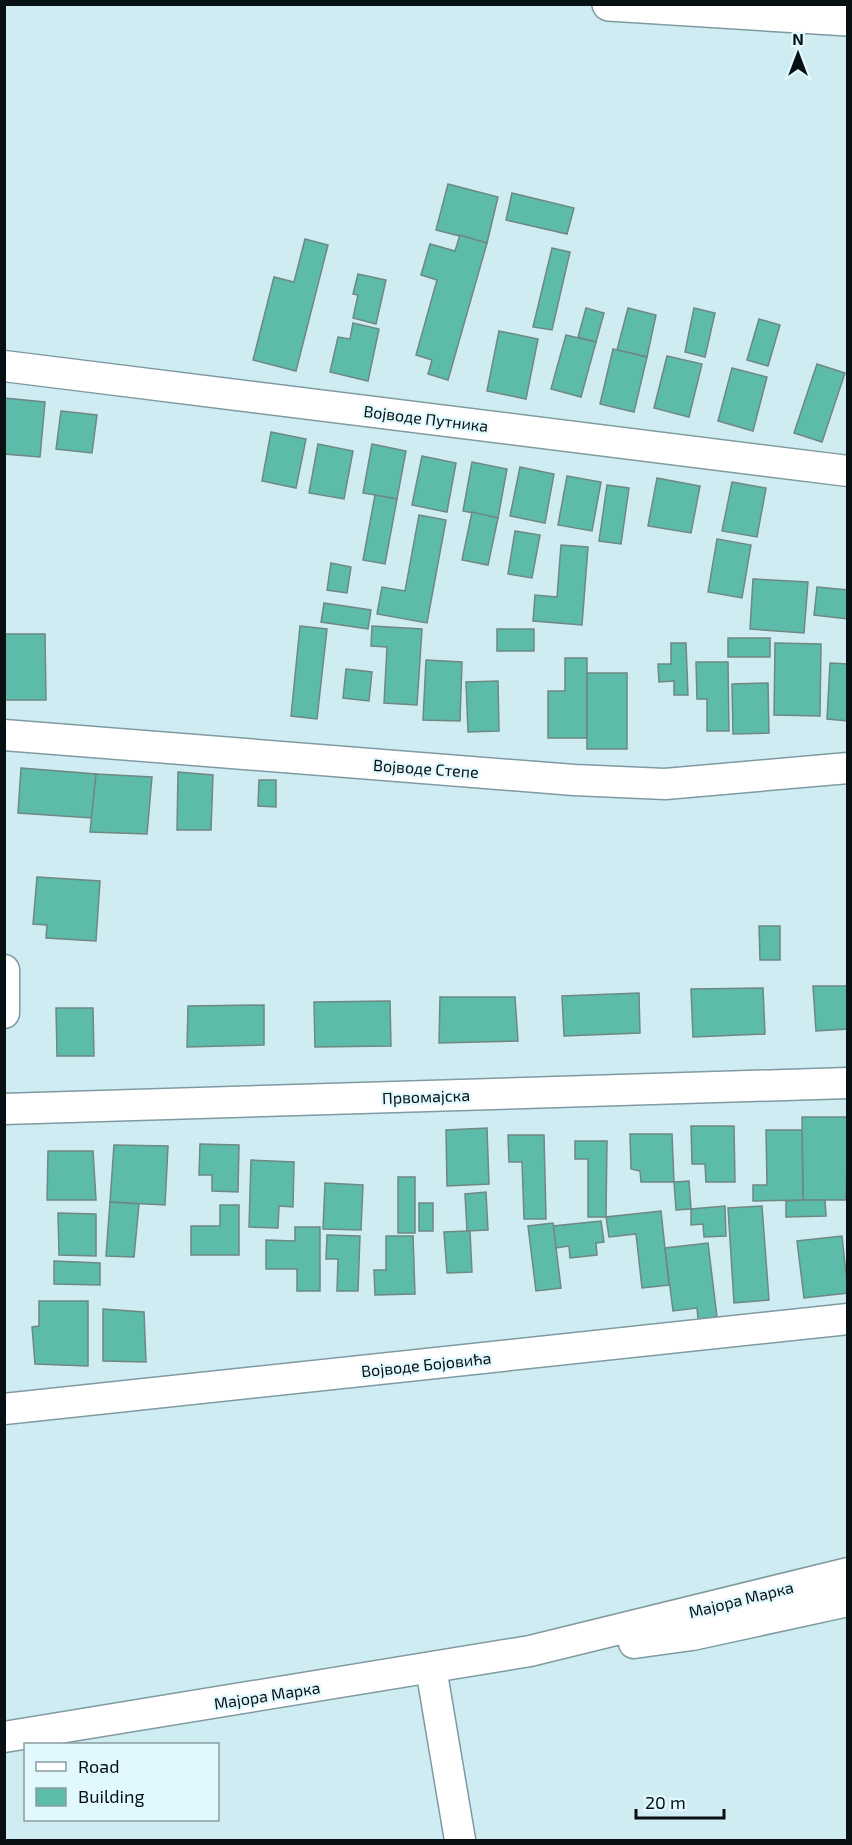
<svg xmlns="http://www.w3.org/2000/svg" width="852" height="1845" viewBox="0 0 852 1845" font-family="'Exo 2',sans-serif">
  <rect width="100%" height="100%" fill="#cfecf3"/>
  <!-- building -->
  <g fill="#5dbbaa" stroke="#6e8882" stroke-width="1.5">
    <path d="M448,184L498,197L487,243L436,230Z"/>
    <path d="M512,193L574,208L567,234L506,220Z"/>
    <path d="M460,235L487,243L448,380L428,374L432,360L416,355L437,280L421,275L430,244L455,251Z"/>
    <path d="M305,239L328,245L296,371L253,360L274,277L294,282Z"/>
    <path d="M552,248L570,252L552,330L533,327Z"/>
    <path d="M358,274L386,280L376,324L353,318L358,295L353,294Z"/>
    <path d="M586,308L604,313L596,342L578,337Z"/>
    <path d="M628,308L656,315L647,357L617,350Z"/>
    <path d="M694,308L715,313L705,357L685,352Z"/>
    <path d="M759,319L780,325L768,366L747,360Z"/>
    <path d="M353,323L379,329L368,381L330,372L338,337L350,339Z"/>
    <path d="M499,331L538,339L526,399L487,391Z"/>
    <path d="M566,335L596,342L581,397L551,389Z"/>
    <path d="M613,349L647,357L634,412L600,404Z"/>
    <path d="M667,356L702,364L689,417L654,408Z"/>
    <path d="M817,364L845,373L822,442L794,433Z"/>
    <path d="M732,368L767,377L753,431L718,421Z"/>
    <path d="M4,398L45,402L40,457L4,454Z"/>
    <path d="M61,411L97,415L92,453L56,449Z"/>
    <path d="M271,432L306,439L296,488L262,481Z"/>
    <path d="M318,444L353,451L344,499L309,493Z"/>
    <path d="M372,444L406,451L397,499L363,493Z"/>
    <path d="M422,456L456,463L447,512L412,505Z"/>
    <path d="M472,462L507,469L498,518L463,511Z"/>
    <path d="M520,467L554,474L545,523L510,516Z"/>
    <path d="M567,476L601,482L592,531L558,525Z"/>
    <path d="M657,478L700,486L691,533L648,526Z"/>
    <path d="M732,482L766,488L757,537L722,531Z"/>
    <path d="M607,485L629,488L621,544L599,541Z"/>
    <path d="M375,495L397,499L385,564L363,560Z"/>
    <path d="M472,512L498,518L488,565L462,560Z"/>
    <path d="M419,515L446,520L427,623L377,614L382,587L405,591Z"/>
    <path d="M515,531L540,535L532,578L508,574Z"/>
    <path d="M717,539L751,545L742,598L708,592Z"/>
    <path d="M561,545L588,547L582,625L533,621L535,595L557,597Z"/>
    <path d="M331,563L351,567L347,593L327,590Z"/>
    <path d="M753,579L808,582L804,633L750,629Z"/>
    <path d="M817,587L848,590V619L814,615Z"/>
    <path d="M324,603L371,610L368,629L321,622Z"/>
    <path d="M300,626L327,629L317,719L291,716Z"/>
    <path d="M372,626L422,629L417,705L384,703L387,647L371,646Z"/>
    <rect x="497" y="629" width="37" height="22"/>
    <path d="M4,634H45L46,700H4Z"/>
    <rect x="728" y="638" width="42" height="19"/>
    <path d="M671,643H686L688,695H674V681L659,682L658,664H671Z"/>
    <path d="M775,643L821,644L820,716L774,715Z"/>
    <path d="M565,658H587V738H548V691H565Z"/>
    <path d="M426,660L462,662L460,721L423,720Z"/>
    <path d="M696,662H728L729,731H707V699H697Z"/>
    <path d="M830,663L848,664V721L827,719Z"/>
    <path d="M346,669L372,672L369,701L343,698Z"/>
    <rect x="587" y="673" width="40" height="76"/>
    <path d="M498,681L499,731L468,732L466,682Z"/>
    <path d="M768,683L769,733L733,734L732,684Z"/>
    <path d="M21,768L96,774L92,818L18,813Z"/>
    <path d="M178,772L213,775L211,830H177Z"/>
    <path d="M96,774L152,777L147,834L90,832Z"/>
    <path d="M259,780H276V807L258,806Z"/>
    <path d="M37,877L100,881L96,941L46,938L47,925L33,924Z"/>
    <path d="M759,926H780V960H760Z"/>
    <path d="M813,986H848V1029L816,1031Z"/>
    <path d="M763,988L765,1034L693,1037L691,989Z"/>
    <path d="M639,993L640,1033L564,1036L562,996Z"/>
    <path d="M440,997H515L518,1041L439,1043Z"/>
    <path d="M390,1001L391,1046L315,1047L314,1002Z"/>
    <path d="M264,1005V1045L187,1047L188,1006Z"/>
    <path d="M56,1008H93L94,1056H57Z"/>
    <path d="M802,1117H848L846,1200H803Z"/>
    <path d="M691,1126H734L735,1182H706L705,1164H692Z"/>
    <path d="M487,1128L489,1184L447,1186L446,1130Z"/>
    <path d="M766,1130H802L803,1200L753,1201V1185H767Z"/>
    <path d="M630,1134H672L674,1182H641L640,1171L631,1169Z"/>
    <path d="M508,1135H544L546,1219H524L522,1162H509Z"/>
    <path d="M575,1141H607L606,1217H588V1159H575Z"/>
    <path d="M200,1144L239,1145L238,1192L212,1191V1175H199Z"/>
    <path d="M114,1145L168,1146L165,1205L110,1202Z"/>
    <path d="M48,1151H93L96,1200H47Z"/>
    <path d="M251,1160L294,1162L293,1207L279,1206L278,1228L249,1227Z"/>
    <rect x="398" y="1177" width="17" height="56"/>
    <path d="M689,1181L691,1209L676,1210L674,1182Z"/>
    <path d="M325,1183L363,1185L361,1230L323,1229Z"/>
    <path d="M486,1192L488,1230L467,1231L465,1194Z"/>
    <path d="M803,1200H825L826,1216L786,1217V1201Z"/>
    <path d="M110,1202L139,1204L134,1257L106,1256Z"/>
    <rect x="419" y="1203" width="14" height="28"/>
    <path d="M220,1205H239V1255H191V1226H220Z"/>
    <path d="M725,1206L726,1236L704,1237L703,1224L691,1225V1209Z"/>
    <path d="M762,1206L769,1300L734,1303L728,1208Z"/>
    <path d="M661,1211L669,1285L642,1288L636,1234L609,1237L606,1217Z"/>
    <path d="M58,1213L96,1214V1256L59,1255Z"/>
    <path d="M601,1221L604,1242L596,1243L597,1255L570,1258L569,1246L556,1248L553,1226Z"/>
    <path d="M553,1223L561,1288L536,1291L528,1226Z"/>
    <path d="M295,1227H320V1291H297V1269H266V1240L295,1241Z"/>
    <path d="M467,1231H470L472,1272L447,1273L444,1232Z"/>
    <path d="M327,1235L360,1236L358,1291H337L338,1259H326Z"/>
    <path d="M386,1236H413L415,1294L375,1295L374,1270H386Z"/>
    <path d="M842,1236L848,1293L804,1298L797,1241Z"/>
    <path d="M708,1243L717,1317L698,1319L697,1308L673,1311L665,1248Z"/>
    <path d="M54,1261L100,1263V1285L54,1284Z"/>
    <path d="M39,1301H88V1366L35,1364L32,1327L39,1326Z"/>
    <path d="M103,1309L144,1312L146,1362L103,1361Z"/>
  </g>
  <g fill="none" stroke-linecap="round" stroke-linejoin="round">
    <!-- minor casing -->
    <g stroke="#7f9aa1" stroke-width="33">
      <g id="minor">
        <path d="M4,366L848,471"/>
        <path d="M4,735L574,780L665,784L848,768"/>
        <path d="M4,970V1013"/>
        <path d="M4,1109L848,1083"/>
        <path d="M4,1409L848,1319"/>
        <path d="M634,1643L692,1635L848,1601"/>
        <path d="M431,1668L460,1840"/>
        <path d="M4,1737L530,1651L848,1573"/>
      </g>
    </g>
    <!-- highway casing -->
    <g stroke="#7f9aa1" stroke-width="36">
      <path id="highway" d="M609,4L848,19"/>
    </g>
    <!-- minor -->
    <use href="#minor" stroke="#fff" stroke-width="30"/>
    <!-- highway -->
    <use href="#highway" stroke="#fff" stroke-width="33"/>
  </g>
  <g text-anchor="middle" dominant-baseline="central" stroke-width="4.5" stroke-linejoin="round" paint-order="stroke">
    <!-- street labels -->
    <g font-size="16" fill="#071114" stroke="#e1f8fe">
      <text transform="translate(426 418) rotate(7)">Војводе Путника</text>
      <text transform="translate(426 768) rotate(4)">Војводе Степе</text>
      <text transform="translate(426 1096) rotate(-2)">Првомајска</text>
      <text transform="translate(426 1364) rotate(-6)">Војводе Бојовића</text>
      <text transform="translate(741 1599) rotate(-14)">Мајора Марка</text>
      <text transform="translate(267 1695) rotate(-9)">Мајора Марка</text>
    </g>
  </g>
  <!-- border -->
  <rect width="852" height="1845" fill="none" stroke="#071114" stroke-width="12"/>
  <!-- legend -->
  <rect x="24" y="1743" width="195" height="78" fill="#e1f8fe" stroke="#8a9ca0" stroke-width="1.5"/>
  <rect x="36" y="1762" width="30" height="9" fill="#ffffff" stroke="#8a9ca0" stroke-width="1.5"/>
  <text x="78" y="1773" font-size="18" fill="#071114">Road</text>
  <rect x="36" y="1788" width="30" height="18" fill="#5dbbaa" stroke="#8a9ca0" stroke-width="1.5"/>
  <text x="78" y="1803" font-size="18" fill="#071114">Building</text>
  <!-- north arrow -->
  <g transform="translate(798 54)" stroke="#e1f8fe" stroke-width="4.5" paint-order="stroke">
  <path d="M0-4.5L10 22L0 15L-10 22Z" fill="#071114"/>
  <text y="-9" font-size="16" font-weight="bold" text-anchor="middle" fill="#071114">N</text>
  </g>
  <!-- scale -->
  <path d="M636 1809v9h88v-9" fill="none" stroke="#071114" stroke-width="3"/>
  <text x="645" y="1809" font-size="18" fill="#071114" stroke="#e1f8fe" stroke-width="4.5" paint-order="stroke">20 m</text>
</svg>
